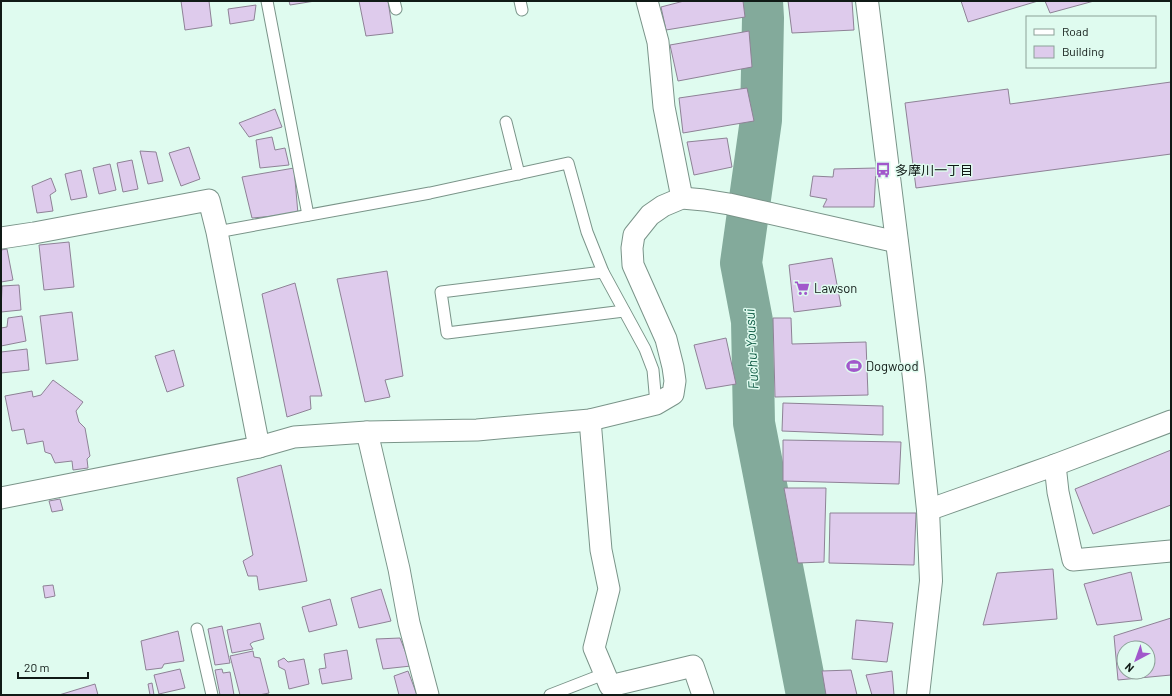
<svg xmlns="http://www.w3.org/2000/svg" width="1172" height="696" viewBox="0 0 1172 696" font-family="Barlow,'Noto Sans JP',sans-serif">
  <rect width="100%" height="100%" fill="#dffbef"/>
  <g fill="none" stroke-linecap="round" stroke-linejoin="round">
    <!-- river -->
    <path stroke="#83aa9b" stroke-width="42" d="M762,1L763,18L761,120L741,263L752,321L754,423L807,695"/>
  </g>
  <!-- building -->
  <g fill="#decbec" stroke="#8e8296" fill-rule="evenodd">
    <path d="M181,1H209L212,26L185,30Z"/>
    <path d="M289,1H315L290,5Z"/>
    <path d="M359,1H388L393,33L366,36Z"/>
    <path d="M684,1H743L745,17L666,30L661,7Z"/>
    <path d="M788,1H852L854,30L792,33Z"/>
    <path d="M961,1H1038L968,22Z"/>
    <path d="M1045,1H1094L1050,13Z"/>
    <path d="M256,5L254,20L230,24L228,9Z"/>
    <path d="M749,31L752,67L678,81L670,45Z"/>
    <path d="M1171,82V154L916,188L905,103L1008,89L1010,104Z"/>
    <path d="M747,88L754,121L683,133L679,98Z"/>
    <path d="M275,109L282,127L249,137L239,123Z"/>
    <path d="M272,137L275,150L285,148L289,165L260,168L256,140Z"/>
    <path d="M727,138L732,167L694,175L687,142Z"/>
    <path d="M189,147L200,179L181,186L169,153Z"/>
    <path d="M140,151L156,152L163,181L148,184Z"/>
    <path d="M132,160L138,189L123,192L117,163Z"/>
    <path d="M110,164L116,190L99,194L93,168Z"/>
    <path d="M294,168L298,214L252,218L242,177Z"/>
    <path d="M876,168L874,207H823L827,199L810,196L813,176L833,177L834,169Z"/>
    <path d="M81,170L87,197L71,200L65,174Z"/>
    <path d="M51,178L56,191L50,195L53,211L37,213L32,186Z"/>
    <path d="M69,242L74,287L44,290L39,245Z"/>
    <path d="M7,249L13,280L1,282V250Z"/>
    <path d="M832,258L841,306L794,312L789,265Z"/>
    <path d="M387,271L403,376L385,380L390,397L365,402L337,279Z"/>
    <path d="M295,283L322,396H310L311,409L287,417L262,294Z"/>
    <path d="M19,285L21,310L1,312L2,286Z"/>
    <path d="M72,312L78,360L46,364L40,316Z"/>
    <path d="M22,316L26,341L1,346V328L7,327L8,318Z"/>
    <path d="M773,318H791L792,344L866,342L868,395L775,397Z"/>
    <path d="M726,338L736,384L706,389L694,345Z"/>
    <path d="M27,349L29,370L1,373V352Z"/>
    <path d="M174,350L184,386L167,392L155,356Z"/>
    <path d="M53,380L83,402L76,411L79,422L85,428L90,456L87,459L88,468L73,470L72,461L55,463L51,454L45,452L43,441L27,444L24,429L12,431L5,396L32,391L33,397L41,395Z"/>
    <path d="M783,403L883,406V435L782,431Z"/>
    <path d="M783,440L901,442L899,484L783,481Z"/>
    <path d="M1171,450V505L1093,534L1075,489Z"/>
    <path d="M281,465L307,581L259,590L257,576H248L243,561L253,555L237,478Z"/>
    <path d="M784,488H826L824,562L798,563Z"/>
    <path d="M60,499L63,510L52,512L49,501Z"/>
    <path d="M830,513H916L914,565L829,563Z"/>
    <path d="M1053,569L1057,619L983,625L997,573Z"/>
    <path d="M1131,572L1142,620L1097,625L1084,584Z"/>
    <path d="M53,585L55,596L45,598L43,586Z"/>
    <path d="M381,589L391,621L359,628L351,598Z"/>
    <path d="M330,599L337,625L309,632L302,607Z"/>
    <path d="M1171,618V675L1118,680L1114,636ZM1124,648H1148V672H1124Z"/>
    <path d="M856,620L893,623L887,662L852,659Z"/>
    <path d="M260,623L264,639L253,642L250,644L253,649L232,653L227,630Z"/>
    <path d="M222,626L230,663L215,665L208,629Z"/>
    <path d="M178,631L184,661L164,664L162,668L146,670L141,641Z"/>
    <path d="M400,638L411,666L383,669L376,639Z"/>
    <path d="M347,650L352,679L322,684L319,669L326,668L324,654Z"/>
    <path d="M253,651L254,657L260,658L269,693L259,695H240L230,656Z"/>
    <path d="M284,658L288,662L304,659L309,684L289,689L285,670L279,667L278,661Z"/>
    <path d="M180,669L185,688L159,694L154,675Z"/>
    <path d="M222,669L223,673L230,672L234,695H220L215,670Z"/>
    <path d="M851,670L857,695H826L822,671Z"/>
    <path d="M408,671L417,695H399L394,676Z"/>
    <path d="M892,671L894,695H872L866,675Z"/>
    <path d="M152,683L154,695H150L148,684Z"/>
    <path d="M95,684L98,695H59Z"/>
  </g>
  <g fill="none" stroke-linecap="round" stroke-linejoin="round">
    <!-- service casing -->
    <g stroke="#7a9489" stroke-width="13">
      <g id="service">
        <path d="M267,1L308,215"/>
        <path d="M394,1L396,9"/>
        <path d="M520,1L522,10"/>
        <path d="M506,122L519,174"/>
        <path d="M217,232L430,193L568,163L587,232L603,272L645,349L653,370L656,404"/>
        <path d="M603,272L441,292L447,333L624,311"/>
        <path d="M197,629L212,695"/>
        <path d="M550,695L604,674"/>
      </g>
    </g>
    <!-- minor casing -->
    <g stroke="#7a9489" stroke-width="23">
      <g id="minor">
        <path d="M647,1L658,42L664,107L682,198"/>
        <path d="M1,238L34,233L209,200L217,232L259,447"/>
        <path d="M590,420L601,550L609,589L594,648L610,686L693,666L703,695"/>
        <path d="M367,432L399,569L409,623L428,695"/>
        <path d="M1055,465L1058,492L1073,560L1171,551"/>
        <path d="M1,498L259,447L294,437L367,432L477,430L590,420L656,404L673,394L675,381L673,367L666,339L633,265L632,248L634,235L650,215L663,206L682,198L704,200L729,204L897,242"/>
        <path d="M928,510L1055,465L1171,421"/>
      </g>
    </g>
    <!-- tertiary casing -->
    <g stroke="#7a9489" stroke-width="24">
      <path id="tertiary" d="M867,1L914,378L928,510L931,581L918,695"/>
    </g>
    <!-- service -->
    <use href="#service" stroke="#fff" stroke-width="11"/>
    <!-- minor -->
    <use href="#minor" stroke="#fff" stroke-width="21"/>
    <!-- tertiary -->
    <use href="#tertiary" stroke="#fff" stroke-width="22"/>
  </g>
  <!-- icons -->
  <defs>
    <g id="bus-bare" transform="scale(1.2)"><path d="M-5-6H5V4H4V6H2V4H-2V6H-4V4H-5ZM-3.5-4V0h7V-4ZM-3.5 1.2v1.5H-2V1.2ZM2 1.2v1.5H3.5V1.2Z" fill="#a158cb" stroke="#dffbef" stroke-width="2.5" paint-order="stroke"/></g>
    <g id="supermarket-bare" transform="scale(1.2)"><path d="M-6-5.5h2.5l.6 2H6L4.5 2H-2.5L-4.4-4H-6ZM-1.5 3.2a1.3 1.3 0 1 0 .1 0ZM3 3.2a1.3 1.3 0 1 0 .1 0Z" fill="#a158cb" stroke="#dffbef" stroke-width="2.5" paint-order="stroke"/></g>
    <g id="stadium-bare" transform="scale(1.2)"><path d="M0-5a6.5 5 0 1 0 0 10a6.5 5 0 1 0 0-10ZM-3.5-1.8h7v3.6h-7Z" fill="#a158cb" stroke="#dffbef" stroke-width="2.5" paint-order="stroke"/></g>
  </defs>
  <g fill-rule="evenodd">
    <use href="#bus-bare" x="883" y="170"/>
    <use href="#supermarket-bare" x="802" y="288"/>
    <use href="#stadium-bare" x="854" y="366"/>
  </g>
  <g text-anchor="middle" dominant-baseline="central" stroke-width="3" stroke-linejoin="round" paint-order="stroke">
    <!-- poi labels -->
    <g font-size="13" fill="#101a16" stroke="#dffbef" text-anchor="start">
      <text x="895" y="170">多摩川一丁目</text>
      <text x="814" y="288">Lawson</text>
      <text x="866" y="366">Dogwood</text>
    </g>
    <!-- water labels -->
    <g font-size="14" font-style="italic" fill="#105b45" stroke="#dffbef">
      <text transform="translate(751 349) rotate(-93)">Fuchu-Yousui</text>
    </g>
  </g>
  <!-- border -->
  <rect width="1172" height="696" fill="none" stroke="#101a16" stroke-width="4"/>
  <!-- legend -->
  <rect x="1026" y="16" width="130" height="52" fill="#dffbef" stroke="#8ca198"/>
  <rect x="1034" y="29" width="20" height="6" fill="#ffffff" stroke="#8ca198"/>
  <text x="1062" y="36" font-size="12" fill="#101a16">Road</text>
  <rect x="1034" y="46" width="20" height="12" fill="#decbec" stroke="#8ca198"/>
  <text x="1062" y="56" font-size="12" fill="#101a16">Building</text>
  <!-- north arrow -->
  <g transform="translate(1136 660) rotate(221)"><circle r="19" fill="#dffbef" stroke="#8ca198"/>
  <path d="M0-3L7 15L0 10L-7 15Z" fill="#a158cb"/>
  <text y="-6" font-size="11" font-weight="bold" text-anchor="middle" fill="#101a16">N</text>
  </g>
  <!-- scale -->
  <path d="M18 672v6h70v-6" fill="none" stroke="#101a16" stroke-width="2"/>
  <text x="24" y="672" font-size="12" fill="#101a16" stroke="#dffbef" stroke-width="3" paint-order="stroke">20 m</text>
</svg>
